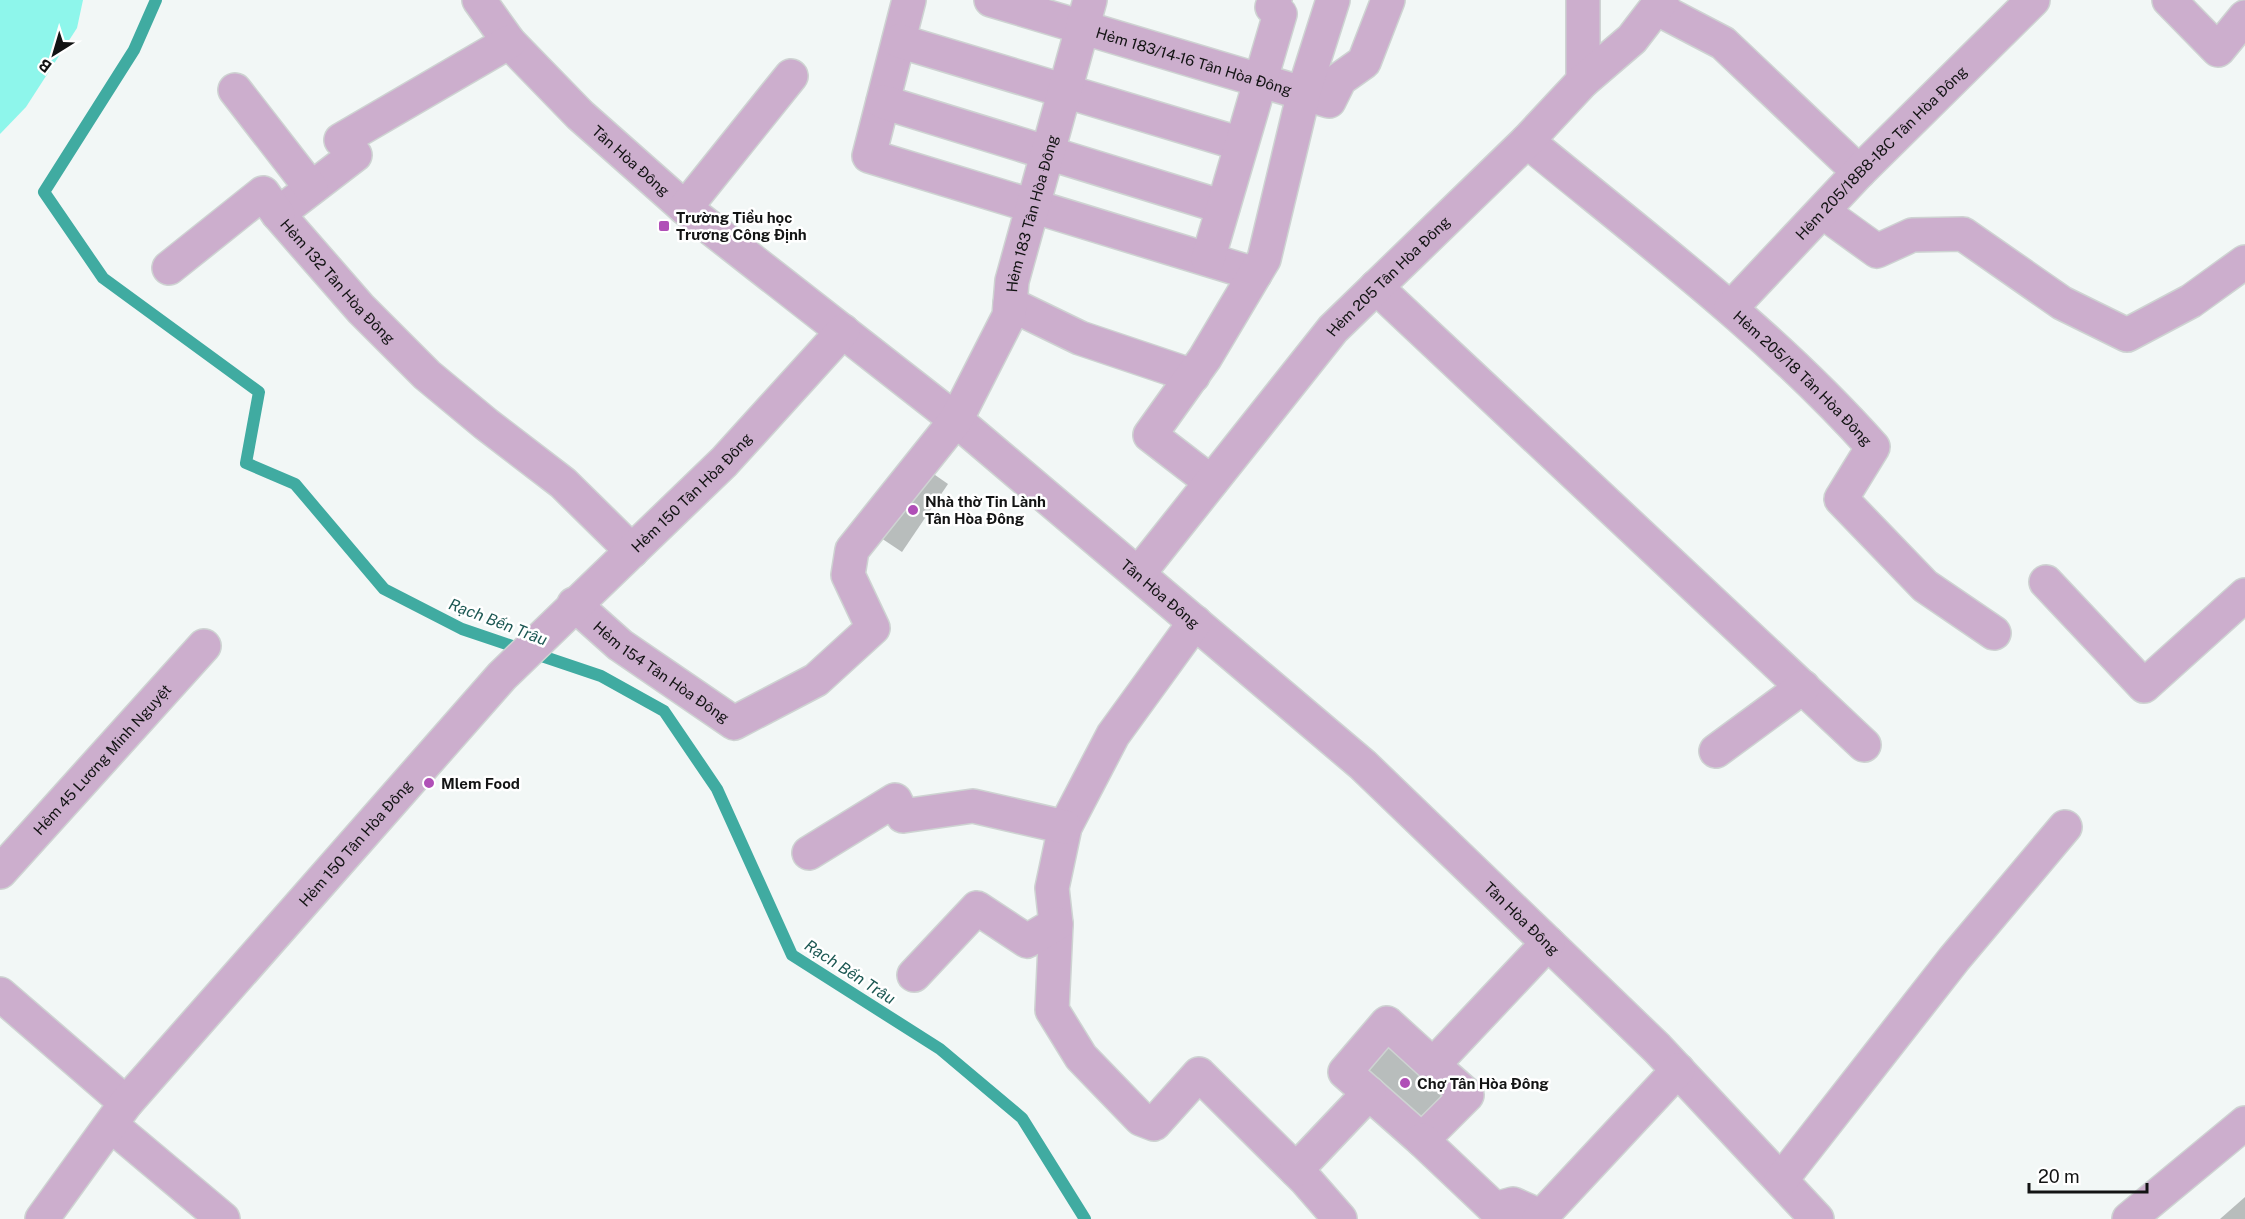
<svg xmlns="http://www.w3.org/2000/svg" width="2245" height="1219" viewBox="0 0 2245 1219" font-family="'Public Sans',sans-serif">
  <rect width="100%" height="100%" fill="#f2f7f6"/>
  <!-- green -->
  <path fill="#8ef6eb" d="M0,0H83L77,28L26,107L0,134Z"/>
  <g fill="none" stroke-linecap="round" stroke-linejoin="round">
    <!-- stream -->
    <path stroke="#40aba1" stroke-width="12" d="M156,0L134,50L44,192L103,278L259,392L246,463L295,484L384,589L462,629L601,676L664,711L717,789L792,955L940,1049L1022,1118L1085,1219"/>
  </g>
  <!-- building -->
  <g fill="#b8bdbc">
    <path d="M925,468L948,484L902,552L878,536Z"/>
    <path d="M1391,1028L1458,1096L1417,1136L1351,1070Z"/>
    <path d="M2245,1197V1219H2220Z"/>
  </g>
  <g fill="none" stroke-linecap="round" stroke-linejoin="round">
    <!-- minor casing -->
    <g stroke="#ced3d2" stroke-width="36">
      <g id="minor">
        <path id="s1" d="M479,0L509,42L580,115L685,208L956,420L1363,765L1657,1048L1817,1219"/>
        <path d="M909,0L869,156L1255,274"/>
        <path id="s2" d="M991,0L1329,101L1340,79L1364,62L1388,0"/>
        <path d="M2169,0L2218,50L2245,17"/>
        <path d="M1656,8L1723,43L1859,172"/>
        <path d="M899,41L1241,144"/>
        <path id="s3" d="M509,42L341,140L355,155L278,214L361,309L427,375L486,424L563,483L632,551"/>
        <path d="M1583,81V0"/>
        <path d="M235,90L311,188"/>
        <path d="M883,102L1223,207"/>
        <path id="s4" d="M1527,141C1646,239 1770,332 1873,447L1841,499L1925,586L1994,633"/>
        <path d="M685,208L791,76"/>
        <path d="M1823,212L1877,251L1912,235L1963,234L2062,303L2127,335L2191,301L2245,262"/>
        <path d="M1208,259L1280,14L1272,7L1275,0"/>
        <path d="M169,268L263,193L278,214"/>
        <path d="M1376,287L1864,745"/>
        <path d="M1010,304L1080,338L1193,376"/>
        <path id="s5" d="M1731,308L1859,172L2033,0"/>
        <path d="M1211,482L1150,435L1205,358L1264,259L1305,88L1333,0"/>
        <path id="s6" d="M1139,573L1333,329L1527,141L1583,81L1632,39L1662,0"/>
        <path d="M2046,582L2144,686L2245,595"/>
        <path id="s7" d="M574,604L620,645L734,723L816,680L873,628L848,575L852,550L956,420L1009,316L1012,281L1090,0"/>
        <path d="M1195,622L1113,735L1065,827L1052,888L1056,924L1052,1010L1081,1057L1141,1119L1154,1124L1199,1074L1305,1179L1340,1219"/>
        <path d="M1716,751L1803,687"/>
        <path d="M809,853L895,800L903,816L973,806L1065,827"/>
        <path id="s8" d="M0,872L204,646"/>
        <path d="M914,975L977,908L1027,941L1056,924"/>
        <path d="M0,994L126,1103"/>
        <path d="M1433,1065L1467,1095L1422,1140L1345,1072L1387,1023L1433,1065L1548,943"/>
        <path d="M111,1125L223,1219"/>
        <path d="M1422,1140L1495,1209L1513,1204L1540,1216"/>
        <path d="M1296,1170L1369,1093"/>
        <path d="M1781,1180L1954,959L2065,827"/>
        <path id="s9" d="M42,1219L126,1103L502,676L724,462L843,331"/>
        <path d="M1539,1219L1678,1070"/>
        <path d="M2129,1219L2245,1123"/>
      </g>
    </g>
    <!-- minor -->
    <use href="#minor" stroke="#ccaecd" stroke-width="33"/>
  </g>
  <!-- markers -->
  <g fill="#b04fb7" stroke="#fff" stroke-width="2">
    <rect x="658" y="220" width="12" height="12" rx="3"/>
    <circle cx="913" cy="510" r="6"/>
    <circle cx="429" cy="783" r="6"/>
    <circle cx="1405" cy="1083" r="6"/>
  </g>
  <g text-anchor="middle" dominant-baseline="central" stroke-width="5" stroke-linejoin="round" paint-order="stroke">
    <!-- street labels -->
    <g font-size="15" fill="#131414" stroke="#fff">
      <text stroke="none"><textPath href="#s2" startOffset="212">Hẻm 183/14-16 Tân Hòa Đông</textPath></text>
      <text stroke="none"><textPath href="#s5" startOffset="216">Hẻm 205/18B8-18C Tân Hòa Đông</textPath></text>
      <text stroke="none"><textPath href="#s1" startOffset="222">Tân Hòa Đông</textPath></text>
      <text stroke="none"><textPath href="#s7" startOffset="842">Hẻm 183 Tân Hòa Đông</textPath></text>
      <text stroke="none"><textPath href="#s6" startOffset="388">Hẻm 205 Tân Hòa Đông</textPath></text>
      <text stroke="none"><textPath href="#s3" startOffset="402">Hẻm 132 Tân Hòa Đông</textPath></text>
      <text stroke="none"><textPath href="#s4" startOffset="364">Hẻm 205/18 Tân Hòa Đông</textPath></text>
      <text stroke="none"><textPath href="#s9" startOffset="976">Hẻm 150 Tân Hòa Đông</textPath></text>
      <text stroke="none"><textPath href="#s1" startOffset="906">Tân Hòa Đông</textPath></text>
      <text stroke="none"><textPath href="#s7" startOffset="111">Hẻm 154 Tân Hòa Đông</textPath></text>
      <text stroke="none"><textPath href="#s8" startOffset="152">Hẻm 45 Lương Minh Nguyệt</textPath></text>
      <text stroke="none"><textPath href="#s9" startOffset="490">Hẻm 150 Tân Hòa Đông</textPath></text>
      <text stroke="none"><textPath href="#s1" startOffset="1392">Tân Hòa Đông</textPath></text>
    </g>
    <!-- poi labels -->
    <g font-size="15" font-weight="bold" fill="#131414" stroke="#fff" text-anchor="start">
      <text x="676" y="217">Trường Tiểu học<tspan x="676" dy="17">Trương Công Định</tspan></text>
      <text x="925" y="501">Nhà thờ Tin Lành<tspan x="925" dy="17">Tân Hòa Đông</tspan></text>
      <text x="441" y="783">Mlem Food</text>
      <text x="1417" y="1083">Chợ Tân Hòa Đông</text>
    </g>
    <!-- water labels -->
    <g font-size="16" font-style="italic" fill="#1d5853" stroke="#fff">
      <text transform="translate(498 622) rotate(21)">Rạch Bến Trâu</text>
      <text transform="translate(850 972) rotate(33)">Rạch Bến Trâu</text>
    </g>
  </g>
  <!-- north arrow -->
  <g transform="translate(54 54) rotate(217)" stroke="#ffffff" stroke-width="4.5" paint-order="stroke">
  <path d="M0-4.5L10 22L0 15L-10 22Z" fill="#131414"/>
  <text y="-9" font-size="16" font-weight="bold" text-anchor="middle" fill="#131414">B</text>
  </g>
  <!-- scale -->
  <path d="M2029 1183v9h118v-9" fill="none" stroke="#131414" stroke-width="3"/>
  <text x="2038" y="1183" font-size="18" fill="#131414" stroke="#ffffff" stroke-width="4.5" paint-order="stroke">20 m</text>
</svg>
